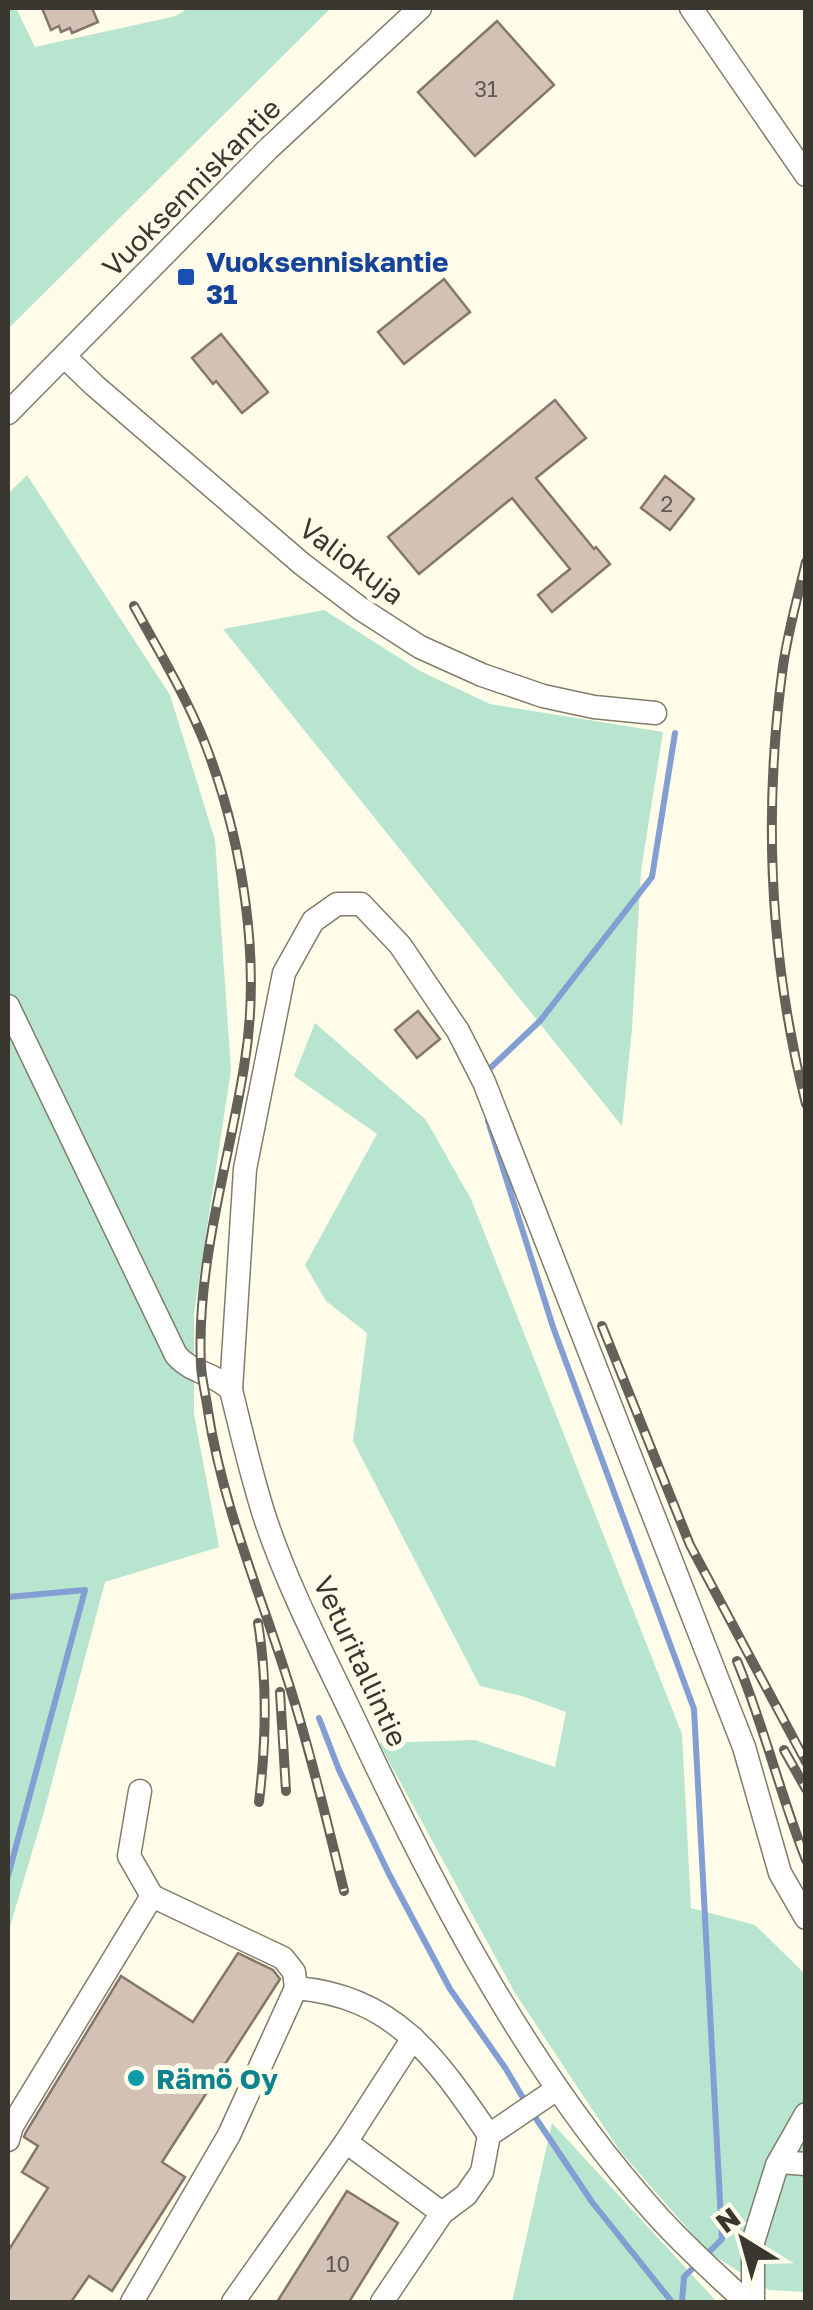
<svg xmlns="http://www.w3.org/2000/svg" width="813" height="2310" viewBox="0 0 813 2310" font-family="'Golos Text',sans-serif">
  <rect width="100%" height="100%" fill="#fffce9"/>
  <!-- green -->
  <g fill="#b7e5cf">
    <path d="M8,8H16L35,47L176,16L188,8H331L9,328Z"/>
    <path d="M27,475L170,695L215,840L231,1070L194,1313V1414L219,1547L105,1582L44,1812L8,1933V494Z"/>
    <path d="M324,610L420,671L490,704L663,732L641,871L632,1028L622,1126L223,629Z"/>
    <path d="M315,1023L426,1120L471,1199L682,1734L691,1908L755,1925L805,1974V2292L769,2290L708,2252L620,2151L515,1993L379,1743L475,1740L555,1767L566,1712L522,1696L480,1686L353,1441L367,1333L326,1301L305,1265L377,1134L294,1076Z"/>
    <path d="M552,2123L717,2302H512Z"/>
  </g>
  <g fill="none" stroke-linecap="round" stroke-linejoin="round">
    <!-- stream -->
    <g stroke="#829ed3" stroke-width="6">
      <path d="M486,1072L540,1021L652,877L675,733"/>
      <path d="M488,1121L553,1327L694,1709L722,2239L706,2255"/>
      <path d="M8,1597L85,1590L8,1876"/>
      <path d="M319,1718L339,1770L389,1874L450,1989L506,2069L526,2103"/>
      <path d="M533,2114L592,2202L672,2302"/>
      <path d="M682,2302L684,2277L697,2264"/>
    </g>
  </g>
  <!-- building -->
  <g fill="#d3c1b6" stroke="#85756b" stroke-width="2.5">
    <path d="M42,8H92L98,22L72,33L70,28L61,32L59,26L51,30Z"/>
    <path d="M497,21L554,85L475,156L418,92Z"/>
    <path d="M444,279L470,312L404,364L378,332Z"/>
    <path d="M221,334L268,392L242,413L216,381L213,384L192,358Z"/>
    <path d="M555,400L586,438L536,478L594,549L596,547L610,564L552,612L538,595L570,569L512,498L419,574L388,537Z"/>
    <path d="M665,476L694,499L670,530L641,508Z"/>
    <path d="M418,1011L440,1039L417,1058L395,1030Z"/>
    <path d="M238,1953L273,1970L280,1979L162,2162L185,2177L112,2291L89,2276L71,2302H8V2251L48,2188L22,2172L38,2146L24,2137L26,2132L121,1976L193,2022Z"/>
    <path d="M347,2191L398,2223L349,2302H277Z"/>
  </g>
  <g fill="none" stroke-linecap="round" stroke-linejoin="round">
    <!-- minor casing -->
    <g stroke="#7f7d6c" stroke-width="25">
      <g id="minor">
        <path d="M691,8L806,175"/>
        <path d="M65,357L94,385L302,564L361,609L420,647L482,675L543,696L594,707L655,713"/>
        <path d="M8,413L268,149L420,8"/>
        <path d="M8,1006L176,1355C191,1373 215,1373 231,1390C242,1434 252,1479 266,1521C291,1595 329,1665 362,1736C440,1901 531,2075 654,2212C682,2244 715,2273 746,2302"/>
        <path d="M231,1390L245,1169L284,973L313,921L337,904H361L400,945L458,1031L484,1082L744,1747L780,1873L806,1918"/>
        <path d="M140,1791L129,1856L152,1896"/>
        <path d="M296,1988C395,1996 437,2059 489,2135"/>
        <path d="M413,2038L346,2142L442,2213"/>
        <path d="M8,2140L12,2126L152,1896L283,1958L294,1972L296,1988L229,2135L132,2302"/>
        <path d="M779,2162L806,2164"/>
        <path d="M233,2302L346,2142"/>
        <path d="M382,2302L442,2213L466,2195L482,2172L489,2135L557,2089"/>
        <path d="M753,2302V2242L777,2165L806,2114"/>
      </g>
    </g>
    <!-- minor -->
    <use href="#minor" stroke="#fff" stroke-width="22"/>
    <!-- rail casing -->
    <g stroke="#646258" stroke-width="10">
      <g id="rail">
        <path d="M806,562C798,596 788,631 783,666C763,812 770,961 806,1104"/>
        <path d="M134,606C158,650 185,694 204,741C243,840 262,962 244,1067C228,1166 196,1266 201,1366C202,1381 206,1396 208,1411C223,1509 263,1599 292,1694C312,1758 328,1825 344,1891"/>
        <path d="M602,1326L690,1545L806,1762"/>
        <path d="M258,1623C268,1683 266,1742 259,1802"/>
        <path d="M737,1661C764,1726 780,1794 806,1860"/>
        <path d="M280,1692L286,1791"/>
        <path d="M784,1750L806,1789"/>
      </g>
    </g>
    <!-- rail -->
    <use href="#rail" stroke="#fffce9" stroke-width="6" stroke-dasharray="19" stroke-linecap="butt"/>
  </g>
  <!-- markers -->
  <rect fill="#1a4fb4" stroke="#fffce9" stroke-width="4" x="176" y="267" width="20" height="20" rx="5"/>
  <circle fill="#0f9aa8" stroke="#fffce9" stroke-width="4" cx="136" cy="2078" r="10"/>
  <g text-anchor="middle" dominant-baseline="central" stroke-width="10" stroke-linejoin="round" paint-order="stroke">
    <!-- number labels -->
    <g font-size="22" fill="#605a52">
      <text x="486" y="88">31</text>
      <text x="667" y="503">2</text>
      <text x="338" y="2263">10</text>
    </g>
    <!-- street labels -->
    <g font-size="28" fill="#393730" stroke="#fffce9">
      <text transform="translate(191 187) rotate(-45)">Vuoksenniskantie</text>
      <text transform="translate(352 561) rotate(37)">Valiokuja</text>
      <text transform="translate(361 1661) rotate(65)">Veturitallintie</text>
    </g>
    <!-- transit labels -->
    <g font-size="28" font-weight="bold" fill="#164399" stroke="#fffce9" text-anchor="start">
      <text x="206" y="261">Vuoksenniskantie<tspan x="206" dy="32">31</tspan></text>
    </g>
    <!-- culture labels -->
    <g font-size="28" font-weight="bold" fill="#0d838f" stroke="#fffce9" text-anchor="start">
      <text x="156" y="2078">Rämö Oy</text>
    </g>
  </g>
  <!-- border -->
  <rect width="813" height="2310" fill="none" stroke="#393730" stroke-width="20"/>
  <!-- north arrow -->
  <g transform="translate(743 2240) rotate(323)" stroke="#fffce9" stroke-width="8" paint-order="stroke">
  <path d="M0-8L18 38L0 25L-18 38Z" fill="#393730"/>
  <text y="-15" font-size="28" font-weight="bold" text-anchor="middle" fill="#393730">N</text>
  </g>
</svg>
